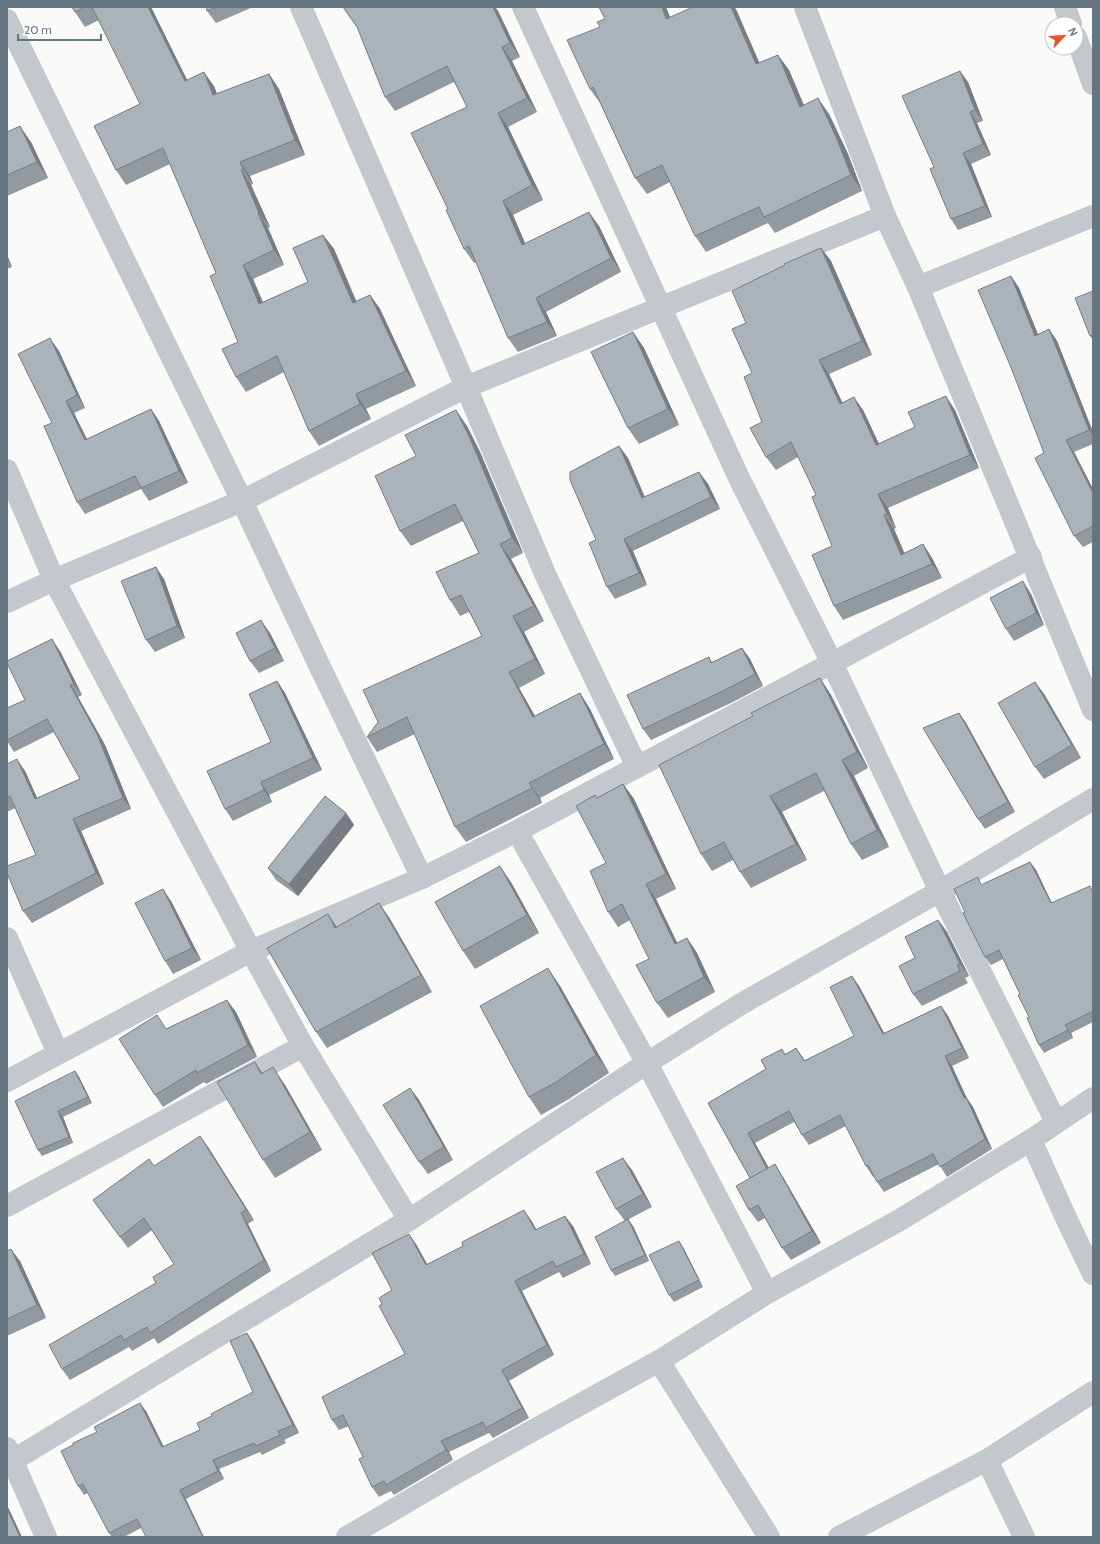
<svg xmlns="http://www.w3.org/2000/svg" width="1100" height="1544" viewBox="0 0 1100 1544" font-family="Cabin,sans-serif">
  <rect width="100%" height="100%" fill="#fafaf8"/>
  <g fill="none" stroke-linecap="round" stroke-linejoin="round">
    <!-- minor -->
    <g stroke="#c3c8cc" stroke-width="22">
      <path d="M301,7L466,387L546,576L637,767"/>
      <path d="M523,7L739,478L832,663L940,891L1056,1122"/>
      <path d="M805,7L885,216L918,287L1093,710"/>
      <path d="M1065,7L1071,24"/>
      <path d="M7,20L242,501L320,667L422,878"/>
      <path d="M1076,37L1093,84"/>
      <path d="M918,287L1093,216"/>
      <path d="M7,470L54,580L251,951L303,1046L409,1220"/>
      <path d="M7,602L54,580L242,501L466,387L885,216"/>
      <path d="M517,831L647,1063L767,1293"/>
      <path d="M7,938L58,1053"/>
      <path d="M7,1081L251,951L422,878L517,831L1031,557"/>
      <path d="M1031,1140L1066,1218L1093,1274"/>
      <path d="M7,1206L303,1046"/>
      <path d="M659,1361L769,1537"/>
      <path d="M7,1448L46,1537"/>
      <path d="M987,1460L1024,1537"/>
      <path d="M7,1464L409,1220L647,1063L741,1004L940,891L1093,799"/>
      <path d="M347,1537L456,1473L659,1361L767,1293L898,1221L1031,1140L1093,1098"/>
      <path d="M839,1537L987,1460L1093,1392"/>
    </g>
  </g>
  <!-- wall -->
  <g fill="#929a9f">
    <path d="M72,7H151L187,80L214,86L217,94L269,74L279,89L305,155L250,176L253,184L251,185L270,227L268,228L284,265L253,279L263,303L308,282L323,235L334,249L356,301L370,295L380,309L416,386L366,409L371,419L319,446L309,431L284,372L246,392L236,377L238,342L216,273L170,164L126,185L116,170L140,104L99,20L85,27L75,12Z"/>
    <path d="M206,7H253L216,23L207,11Z"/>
    <path d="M343,7H495L498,11L520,57L512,61L537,112L508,127L543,200L513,215L525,244L599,226L621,272L546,312L557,336L518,352L508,338L476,262L474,263L464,249L448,209L467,107L454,82L395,111L385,97L358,28Z"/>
    <path d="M693,7H734L759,63L789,70L804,105L829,114L848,154L862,191L775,233L768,223L706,252L695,236L670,182L647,194L635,178L600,103L590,89L600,27L605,19L670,17Z"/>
    <path d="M968,82L983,121L977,123L991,155L971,164L992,217L958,230L951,219L934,167Z"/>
    <path d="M7,132L31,142L48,178L7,196Z"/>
    <path d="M821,248L831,261L872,355L829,374L842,402L863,410L879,444L955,410L979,468L888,508L896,528L894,529L904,553L923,544L932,558L942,578L843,620L834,606L832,546L816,495L798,457L776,470L766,457L762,422L752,373L746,323Z"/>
    <path d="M7,255L12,267L7,269Z"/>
    <path d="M1011,276L1019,288L1038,334L1049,329L1057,341L1093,432V444L1074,452L1093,489V542L1083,547L1074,536L1044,453Z"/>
    <path d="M1093,291V340L1090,336Z"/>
    <path d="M633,332L644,348L679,425L639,444L628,428Z"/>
    <path d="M59,351L85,408L74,413L87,439L151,409L159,421L188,483L149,501L141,489L85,514L77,502L52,423Z"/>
    <path d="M467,426L480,452L523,553L511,559L544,621L524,632L545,674L519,688L535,716L580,693L590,709L614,759L540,798L542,803L466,842L455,827L415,734L377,752L367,737L482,636L469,612L460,616L450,600L479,553L463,521L411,546L400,531L416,456Z"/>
    <path d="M619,446L628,458L645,497L699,472L708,484L720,509L633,551L647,585L615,599L607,587L596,540Z"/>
    <path d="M164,579L185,638L155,652L146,640Z"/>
    <path d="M1031,594L1044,625L1014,641L1006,629Z"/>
    <path d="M270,633L284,661L259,673L250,661Z"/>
    <path d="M742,648L750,659L763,686L733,702L651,740L643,729L709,657L712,662Z"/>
    <path d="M60,651L82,695L78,697L105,745L131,809L81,831L104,884L32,923L23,911L36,855L15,808L7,812V764L25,771L37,798L80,779L54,732L14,752L7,741V708L25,700Z"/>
    <path d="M820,678L831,695L868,768L854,776L889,847L862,860L851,844L824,791L782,812L807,860L751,888L740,872L733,860L712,871L701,854L753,716Z"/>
    <path d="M277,681L285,693L322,770L269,795L272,802L233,821L225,809L271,742Z"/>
    <path d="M1035,682L1044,694L1081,758L1044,779L1035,767Z"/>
    <path d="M959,713L966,723L1015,812L985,829L978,819Z"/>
    <path d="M623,784L634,799L676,889L656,899L677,943L687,938L697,953L715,992L668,1018L657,1003L649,959L630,920L618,927L608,912L606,863L597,798Z"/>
    <path d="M346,813L354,825L298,896L276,880L268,868Z"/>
    <path d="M1030,862L1036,870L1052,903L1093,891V1022L1071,1033L1073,1038L1044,1053L1039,1045L1029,1017L1020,994L1003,959L991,965L985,957L983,884Z"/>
    <path d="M500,866L512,884L539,933L475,969L463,951Z"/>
    <path d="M171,901L201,960L173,974L165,961Z"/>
    <path d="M379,903L390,919L432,992L327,1048L316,1032L328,914L337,927Z"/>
    <path d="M938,920L947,932L969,976L965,978L968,983L922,1006L913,994L915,958Z"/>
    <path d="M560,986L609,1073L569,1099L541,1115L529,1097Z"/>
    <path d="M859,986L884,1033L941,1006L948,1016L969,1058L952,1066L966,1097L973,1107L992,1149L947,1177L939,1164L884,1192L877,1182L874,1176L873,1177L866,1166L846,1126L809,1145L802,1135L794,1122L755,1143L769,1168L783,1177L821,1243L791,1260L782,1248L765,1218L758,1222L749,1210L750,1178L708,1103L766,1069L782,1049L785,1054L796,1048L805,1061L854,1036Z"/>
    <path d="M236,1012L257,1057L206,1084L204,1082L163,1107L155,1095L166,1029Z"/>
    <path d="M75,1071L79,1077L92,1103L63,1117L73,1143L42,1156L38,1150Z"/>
    <path d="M263,1073L285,1085L322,1150L275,1178L263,1160Z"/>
    <path d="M410,1088L419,1100L453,1160L428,1174L419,1162Z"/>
    <path d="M208,1147L254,1220L248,1224L271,1271L158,1344L154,1338L132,1351L129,1347L70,1380L62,1369L156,1283L174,1264L152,1230L128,1248L93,1200L154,1166Z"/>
    <path d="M632,1170L652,1207L625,1221L616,1209Z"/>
    <path d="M531,1220L536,1230L573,1226L591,1264L563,1278L559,1272L522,1291L554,1355L509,1381L529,1418L493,1438L489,1433L449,1452L453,1460L394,1495L391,1491L379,1497L372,1487L363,1457L349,1426L339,1430L332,1420L405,1354L382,1304L392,1290L416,1244L427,1264Z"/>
    <path d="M633,1226L649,1261L615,1276L611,1270Z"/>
    <path d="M683,1247L703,1287L674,1302L669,1295Z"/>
    <path d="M7,1251L20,1261L46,1318L7,1336Z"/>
    <path d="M247,1333L253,1342L299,1433L284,1440L286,1443L262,1455L260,1452L219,1469L224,1479L186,1499L141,1528L124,1537H112L109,1533L88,1493L84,1495L78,1486L146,1411L164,1447L200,1430L212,1416L253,1392Z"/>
  </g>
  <!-- shaded-wall -->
  <g fill="#777d82">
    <path d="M148,7H151L195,96L185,81Z"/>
    <path d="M493,7H495L498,11L520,57L510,43Z"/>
    <path d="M662,7H666L677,34L666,19Z"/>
    <path d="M731,7H734L736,9L767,80L756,64Z"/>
    <path d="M502,47L512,61L537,112L527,98Z"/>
    <path d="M778,55L789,70L811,123L800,107Z"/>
    <path d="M960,71L968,82L983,121L975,110Z"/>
    <path d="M204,72L214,86L223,110L213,95Z"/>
    <path d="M269,74L279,89L305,155L295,140Z"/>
    <path d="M818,98L829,114L848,154L862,191L851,175Z"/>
    <path d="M970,112L977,123L991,155L983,144Z"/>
    <path d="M498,113L508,127L543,200L532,185Z"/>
    <path d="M20,126L31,142L48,178L37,162Z"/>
    <path d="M963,153L971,164L992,217L985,206Z"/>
    <path d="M240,162L250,176L253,184L243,169Z"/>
    <path d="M241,170L251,185L270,227L259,213Z"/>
    <path d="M503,201L513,215L532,259L522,245Z"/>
    <path d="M589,212L599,226L621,272L611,258Z"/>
    <path d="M258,213L268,228L284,265L274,250Z"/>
    <path d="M323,235L334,249L363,317L353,303Z"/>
    <path d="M821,248L831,261L872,355L862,341Z"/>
    <path d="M7,255L12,267L7,259Z"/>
    <path d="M243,265L253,279L270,319L259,304Z"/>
    <path d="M1011,276L1019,288L1043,347L1035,336Z"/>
    <path d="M370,295L380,309L416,386L406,371Z"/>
    <path d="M536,298L546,312L557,336L547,322Z"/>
    <path d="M1049,329L1057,341L1093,432V436L1089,430Z"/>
    <path d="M633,332L644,348L679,425L668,409Z"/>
    <path d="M50,338L59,351L85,408L77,395Z"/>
    <path d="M819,360L829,374L849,417L840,404Z"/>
    <path d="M356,394L366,409L371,419L360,404Z"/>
    <path d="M946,396L955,410L979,468L970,455Z"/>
    <path d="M854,397L863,410L886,459L876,445Z"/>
    <path d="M66,401L74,413L93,452L85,440Z"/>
    <path d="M151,409L159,421L188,483L179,471Z"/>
    <path d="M456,410L467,426L480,452L523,553L512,538Z"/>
    <path d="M1066,440L1074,452L1093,489V493Z"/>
    <path d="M619,446L628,458L650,510L642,498Z"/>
    <path d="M699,472L708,484L720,509L711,497Z"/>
    <path d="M878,494L888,508L896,528L887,514Z"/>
    <path d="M884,515L894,529L911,568L901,555Z"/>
    <path d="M624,539L633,551L647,585L639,573Z"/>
    <path d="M500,544L511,559L544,621L534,606Z"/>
    <path d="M923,544L932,558L942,578L932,564Z"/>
    <path d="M156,567L164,579L185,638L177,626Z"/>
    <path d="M1023,581L1031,594L1044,625L1036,613Z"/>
    <path d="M513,616L524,632L545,674L535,659Z"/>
    <path d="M261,620L270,633L284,661L275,648Z"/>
    <path d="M52,639L60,651L82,695L74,684Z"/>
    <path d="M742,648L750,659L763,686L755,674Z"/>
    <path d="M509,672L519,688L544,732L533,717Z"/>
    <path d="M820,678L831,695L868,768L857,752Z"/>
    <path d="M277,681L285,693L322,770L313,758Z"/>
    <path d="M1035,682L1044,694L1081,758L1072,745Z"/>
    <path d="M70,685L78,697L105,745L131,809L123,798Z"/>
    <path d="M580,693L590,709L614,759L604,744Z"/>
    <path d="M959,713L966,723L1015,812L1008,802Z"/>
    <path d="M17,759L25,771L43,811L35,799Z"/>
    <path d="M842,760L854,776L889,847L877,830Z"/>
    <path d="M261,782L269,795L272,802L264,790Z"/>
    <path d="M529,783L540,798L542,803L532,788Z"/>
    <path d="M623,784L634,799L676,889L666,874Z"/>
    <path d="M770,796L782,812L807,860L796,844Z"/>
    <path d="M346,813L354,825L298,896L289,884Z"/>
    <path d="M73,819L81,831L104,884L96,873Z"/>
    <path d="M1030,862L1036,870L1056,912L1051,903Z"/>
    <path d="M500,866L512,884L539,933L527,915Z"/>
    <path d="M646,884L656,899L685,959L675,944Z"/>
    <path d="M163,889L171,901L201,960L192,948Z"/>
    <path d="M379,903L390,919L432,992L421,975Z"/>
    <path d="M328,914L339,931L335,928Z"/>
    <path d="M938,920L947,932L969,976L960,964Z"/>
    <path d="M687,938L697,953L715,992L704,977Z"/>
    <path d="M548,968L560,986L609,1073L596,1055Z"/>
    <path d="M852,976L859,986L890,1044L883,1034Z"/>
    <path d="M227,1000L236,1012L257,1057L248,1045Z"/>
    <path d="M941,1006L948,1016L969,1058L962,1048Z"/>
    <path d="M1065,1025L1071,1033L1073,1038L1068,1030Z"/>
    <path d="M796,1048L803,1058L811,1071L804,1061Z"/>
    <path d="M945,1056L952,1066L971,1107L966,1097L973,1107L992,1149L985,1139L964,1098Z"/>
    <path d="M255,1062L267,1080L261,1074Z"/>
    <path d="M273,1067L285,1085L322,1150L310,1132Z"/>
    <path d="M75,1071L79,1077L92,1103L88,1097Z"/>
    <path d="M410,1088L419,1100L453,1160L444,1147Z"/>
    <path d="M58,1111L63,1117L73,1143L69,1137Z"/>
    <path d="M748,1133L755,1143L775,1180L768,1170Z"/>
    <path d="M200,1136L208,1147L254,1220L246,1209Z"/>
    <path d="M623,1158L632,1170L652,1207L643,1194Z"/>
    <path d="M775,1164L783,1177L821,1243L812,1231Z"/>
    <path d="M524,1210L531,1220L543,1241L535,1230Z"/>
    <path d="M241,1213L248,1224L271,1271L264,1260Z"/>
    <path d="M565,1216L573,1226L591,1264L584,1254Z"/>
    <path d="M628,1219L633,1226L649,1261L645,1255Z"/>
    <path d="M409,1234L416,1244L433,1275L426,1265Z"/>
    <path d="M679,1241L683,1247L703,1287L699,1280Z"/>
    <path d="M11,1249L20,1261L46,1318L37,1305Z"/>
    <path d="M515,1281L522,1291L554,1355L547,1345Z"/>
    <path d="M247,1333L253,1342L299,1433L293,1425Z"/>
    <path d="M502,1370L509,1381L529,1418L522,1408Z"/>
    <path d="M140,1403L146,1411L168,1456L162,1447Z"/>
    <path d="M278,1431L286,1443L280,1435Z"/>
    <path d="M441,1441L449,1452L453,1460L446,1450Z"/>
    <path d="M213,1460L219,1469L224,1479L218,1471Z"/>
    <path d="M180,1490L186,1499L204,1537H203Z"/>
    <path d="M7,1506L9,1509L22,1537H20L7,1509Z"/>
  </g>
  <!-- building -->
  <g fill="#aab3b9" stroke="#777d82">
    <path d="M72,7H85L75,12Z"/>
    <path d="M92,7H148L185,81L204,72L213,95L269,74L295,140L240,162L243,169L241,170L259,213H258L274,250L243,265L259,304L308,282L293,248L323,235L353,303L370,295L406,371L356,394L360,404L309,431L277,356L236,377L222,349L238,342L210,276L216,273L163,148L116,170L94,126L140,104Z"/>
    <path d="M206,7H217L207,11Z"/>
    <path d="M343,7H493L510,43L502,47L527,98L498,113L532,185L503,201L522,245L589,212L611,258L536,298L547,322L508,338L469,246L464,249L446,210L448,209L411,133L467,107L447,66L385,97L357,27Z"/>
    <path d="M599,7H662L666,19L693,7H731L756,64L778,55L800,107L818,98L837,139L851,175L764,217L759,207L695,236L662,165L635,178L593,87L590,89L567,40L600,27L597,22L605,19Z"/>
    <path d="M960,71L975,110L970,112L983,144L963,153L985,206L951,219L930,169L934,167L902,96Z"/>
    <path d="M20,126L37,162L7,175V132Z"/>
    <path d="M821,248L862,341L819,360L840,404L854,397L876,445L915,427L908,412L946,396L970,455L878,494L887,514L884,515L901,555L923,544L932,564L834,606L812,555L832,546L812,497L816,495L791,442L766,457L750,428L762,422L744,377L752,373L732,329L746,323L732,291L785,265L784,264Z"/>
    <path d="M1011,276L1035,336L1049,329L1089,430L1066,440L1093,493V526L1074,536L1035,458L1044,453L1010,365L978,290Z"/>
    <path d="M1093,291V335L1090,336L1075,298Z"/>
    <path d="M633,332L668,409L628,428L591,352Z"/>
    <path d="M50,338L77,395L66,401L85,440L151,409L179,471L141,488L135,476L77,502L44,426L52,423L18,354Z"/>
    <path d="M456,410L469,436L512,538L500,544L534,606L513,616L535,659L509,672L533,717L580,693L604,744L529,783L532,788L455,827L407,717L367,737L378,722L363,690L482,636L461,595L450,600L436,572L479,553L455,504L400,531L375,476L416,456L405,435Z"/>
    <path d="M619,446L642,498L699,472L711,497L624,539L639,573L607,587L589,543L596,540L570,480V472Z"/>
    <path d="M156,567L177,626L146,640L121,581Z"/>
    <path d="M1023,581L1036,613L1006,629L990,598Z"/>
    <path d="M261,620L275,648L250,661L236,633Z"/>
    <path d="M52,639L74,684L70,685L97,734L123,798L73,819L96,873L23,911L7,873V866L36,855L10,796L7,797V764L17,759L35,799L80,779L47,719L7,740V708L25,700L7,663V661Z"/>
    <path d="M742,648L755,674L725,690L643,729L627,695L709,657L711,663Z"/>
    <path d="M820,678L857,752L842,760L877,830L851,844L816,773L770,796L796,844L740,872L724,842L701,854L659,765L753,716L751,713Z"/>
    <path d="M277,681L313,758L261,782L264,790L225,809L207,771L271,742L249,694Z"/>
    <path d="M1035,682L1072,745L1035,767L998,703Z"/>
    <path d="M959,713L1008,802L978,819L923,728Z"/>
    <path d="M623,784L666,874L646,884L675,944L687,938L704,977L657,1003L636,965L649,959L622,904L608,912L590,871L606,863L576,806L595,795L597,798Z"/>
    <path d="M325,796L346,813L289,884L268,868Z"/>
    <path d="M1030,862L1051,903L1090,886L1093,893V1011L1065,1025L1068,1030L1039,1045L1027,1018L1029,1017L1018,995L1020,994L999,950L985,957L963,913L965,912L954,889L978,877L981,885Z"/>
    <path d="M500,866L527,915L463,951L435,902Z"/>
    <path d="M163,889L192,948L165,961L135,903Z"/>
    <path d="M379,903L421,975L316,1032L267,948L328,914L335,928Z"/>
    <path d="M938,920L960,964L957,965L960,971L913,994L899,966L915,958L905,937Z"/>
    <path d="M548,968L596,1055L556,1082L529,1097L480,1006Z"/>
    <path d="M852,976L883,1034L941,1006L962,1048L945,1056L964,1098L966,1097L985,1139L940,1167L933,1154L877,1182L868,1165L866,1166L840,1115L802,1135L789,1111L748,1133L767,1169L750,1178L708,1103L766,1069L761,1060L782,1049L785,1055L796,1048L804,1061L854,1036L830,987Z"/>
    <path d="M227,1000L248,1045L197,1073L196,1070L155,1095L119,1039L157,1015L166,1029Z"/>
    <path d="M255,1062L261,1074L273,1067L310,1132L263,1160L217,1082Z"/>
    <path d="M75,1071L88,1097L58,1111L69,1137L38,1150L15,1101Z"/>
    <path d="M410,1088L444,1147L419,1162L383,1105Z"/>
    <path d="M200,1136L246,1209L241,1213L264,1260L150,1333L147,1327L124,1340L121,1335L62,1369L49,1345L156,1283L153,1277L174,1264L144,1218L120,1237L93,1200L149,1159L154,1166Z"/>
    <path d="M623,1158L643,1194L616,1209L596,1172Z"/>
    <path d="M775,1164L812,1231L782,1248L758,1205L749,1210L736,1186Z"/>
    <path d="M524,1210L535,1230L565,1216L584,1254L556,1267L553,1261L515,1281L547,1345L502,1370L522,1408L486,1428L483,1422L441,1441L446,1450L386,1485L384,1481L372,1487L359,1459L363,1457L343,1415L332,1420L322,1397L405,1354L379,1306L382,1304L379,1298L392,1290L372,1253L409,1234L426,1265L463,1246L462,1242Z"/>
    <path d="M628,1219L645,1255L611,1270L595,1237Z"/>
    <path d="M679,1241L699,1280L669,1295L649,1255Z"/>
    <path d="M11,1249L37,1305L7,1319V1251Z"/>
    <path d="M247,1333L293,1425L278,1431L280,1435L256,1446L254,1443L213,1460L218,1471L180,1490L203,1537H146L137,1519L109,1533L83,1484L78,1486L61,1451L73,1445V1443L97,1432L94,1427L140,1403L162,1447L200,1430L197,1423L212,1416L211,1414L253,1392L230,1341Z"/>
    <path d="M7,1509L20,1537H7Z"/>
  </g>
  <!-- border -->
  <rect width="1100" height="1544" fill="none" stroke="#657683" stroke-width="16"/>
  <!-- north arrow -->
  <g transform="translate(1064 36) rotate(65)"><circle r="19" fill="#ffffff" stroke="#c1c8cd"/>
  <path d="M0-3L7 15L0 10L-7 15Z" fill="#e4572e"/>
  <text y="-6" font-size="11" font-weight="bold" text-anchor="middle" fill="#657683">N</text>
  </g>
  <!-- scale -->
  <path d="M18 34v6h83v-6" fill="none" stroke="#657683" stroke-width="2"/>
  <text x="24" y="34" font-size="12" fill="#657683" stroke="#ffffff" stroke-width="3" paint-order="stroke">20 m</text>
</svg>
